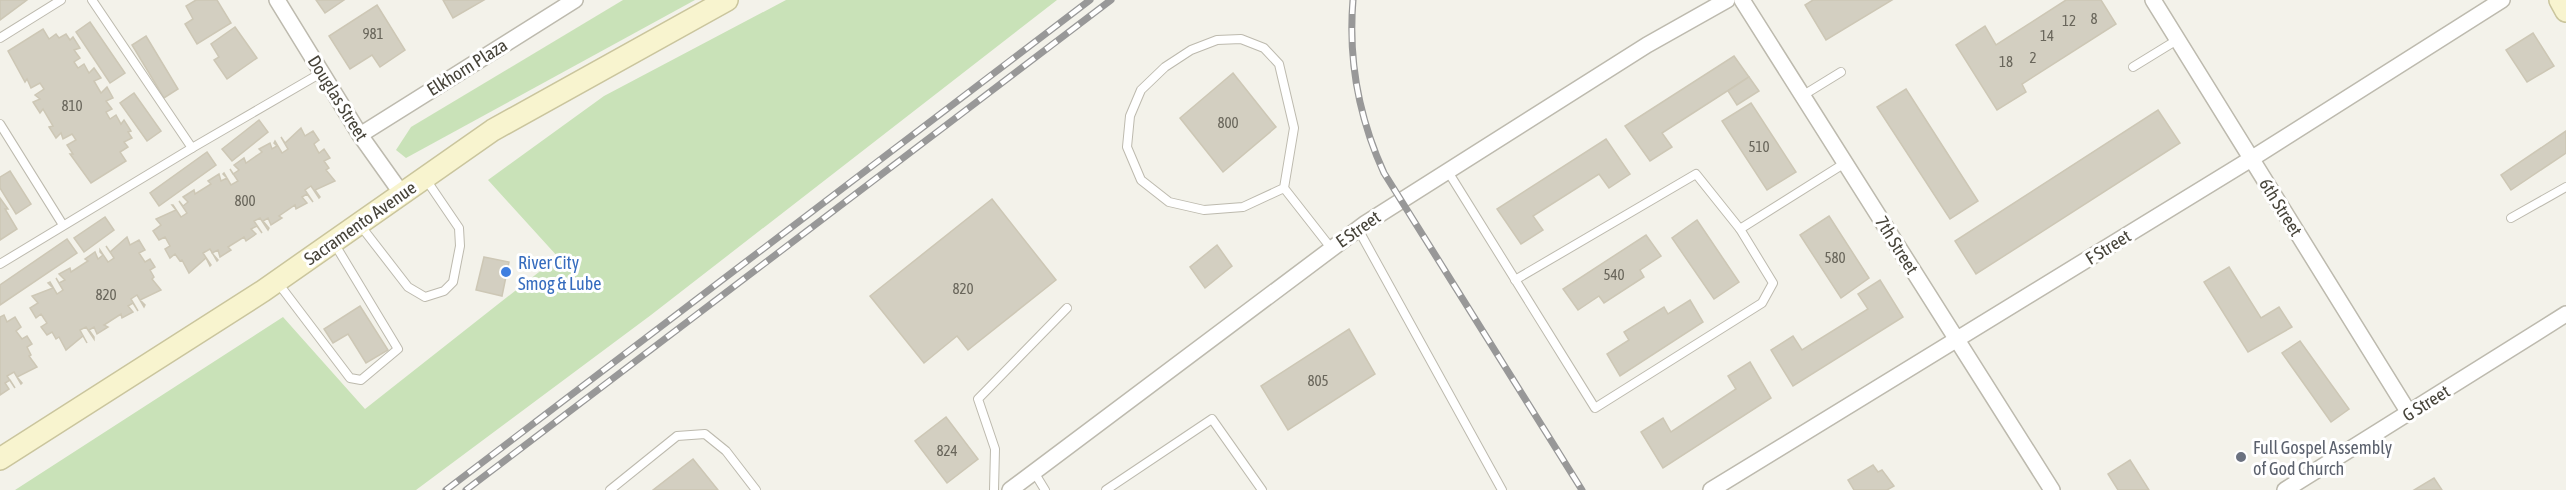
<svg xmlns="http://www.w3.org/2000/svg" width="2566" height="490" viewBox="0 0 2566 490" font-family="'Asap Condensed',sans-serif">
  <rect width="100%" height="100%" fill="#f3f2ea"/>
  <!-- green -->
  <g fill="#c9e2b8">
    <path d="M623,0H695L406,158L396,150L411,127Z"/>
    <path d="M786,0H1057L651,315L416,490H15L283,317L365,409L558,257L488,180L604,96Z"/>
  </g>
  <!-- building -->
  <g fill="#d3cfc1" stroke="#cdc7b5" stroke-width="1.5">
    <path d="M0,0H27L0,20Z"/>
    <path d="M196,0H217L231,23L197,44L185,24L193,19L186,6Z"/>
    <path d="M316,0H344L325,13Z"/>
    <path d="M443,0H484L453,18Z"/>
    <path d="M1813,0H1892L1826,40L1805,5Z"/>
    <path d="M2066,0H2101L2116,24L2022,84L2026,92L1997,110L1956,45L1985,26L1996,45Z"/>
    <path d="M377,5L405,50L380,67L372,55L350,69L329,36Z"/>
    <path d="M90,22L125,73L110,83L76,32Z"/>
    <path d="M235,27L257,58L227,79L214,60L219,57L211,44Z"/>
    <path d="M43,29L49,39L56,34L59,38L66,34L70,40L73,37L80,48L74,50L80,58L74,62L78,68L84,64L89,73L94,68L101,78L94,81L101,93L107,87L113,98L106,101L112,109L106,112L110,119L116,115L121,124L124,120L131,131L128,132L132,138L124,142L128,147L120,152L126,161L91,183L70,154H73L67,145L76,140L72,134L63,139L61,133L56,138L49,127L53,126L43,109L40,113L33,102L40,99L35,95L44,89L40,83L31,88L27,79L25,82L8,51Z"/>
    <path d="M2533,33L2554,66L2527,82L2506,50Z"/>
    <path d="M146,36L178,89L164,98L132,45Z"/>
    <path d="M1734,56L1749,77L1662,133L1672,147L1650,161L1625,126Z"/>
    <path d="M1233,73L1276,127L1223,172L1180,118Z"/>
    <path d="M1749,77L1759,91L1737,105L1728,91Z"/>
    <path d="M1906,89L1978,201L1950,219L1877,107Z"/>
    <path d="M134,93L161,131L147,141L120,103Z"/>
    <path d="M1751,103L1796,172L1767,190L1722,121Z"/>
    <path d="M2158,110L2180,143L1976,274L1955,241Z"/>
    <path d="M259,120L268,132L232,161L222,149Z"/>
    <path d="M301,128L305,136L313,131L319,140L314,144L319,153L324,149L330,158L324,161L329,168L326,170L335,181L315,190L320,197L319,198L311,186L305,190L313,202L307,194L302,197L307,203L296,209L295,205L279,216L282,218L271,225L268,218L263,221L269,228L268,230L260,218L254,221L262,233L257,226L251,229L256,234L246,241L244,237L228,247L231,250L220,257L218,250L212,253L218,260L217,261L210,249L203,253L211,265L210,266L206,258L189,273L182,260L180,261L175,254L170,258L165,249L170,246L165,237L159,240L153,231L161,225L156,219L176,210L172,205H173L181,217L187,213L179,201L183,206L188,202L183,197L194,190L195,194L211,184L208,181L219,174L221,181L227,178L223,174L224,173L231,185L238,181L230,169L233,174L239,170L234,165L244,158L246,163L262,152L259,149L270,143L272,149L277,146L274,143L275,141L282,153L288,149L281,137L285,143Z"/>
    <path d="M2566,131V153L2511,190L2501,175Z"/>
    <path d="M1606,139L1630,174L1609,188L1599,174L1533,216L1543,230L1521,244L1497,209Z"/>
    <path d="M207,152L216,165L159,206L150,193Z"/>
    <path d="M10,171L31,204L16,214L0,188V177Z"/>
    <path d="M0,198L8,209H5L17,229L0,240Z"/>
    <path d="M992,199L1056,280L968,350L957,336L924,363L870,296Z"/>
    <path d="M1829,216L1869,278L1841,298L1800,235Z"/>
    <path d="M105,217L114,230L84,252L74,238Z"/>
    <path d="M1697,220L1739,282L1714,299L1672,238Z"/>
    <path d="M1646,235L1661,256L1640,270L1644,277L1604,303L1599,296L1578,310L1563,289Z"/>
    <path d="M127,237L130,245L139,240L145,250L139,253L145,262L150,259L155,267L150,270L154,277L152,279L161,290L140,300L145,305L144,307L137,295L131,299L138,311L133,303L128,306L133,312L122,318L121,314L104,325L108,327L97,334L94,327L89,330L94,337V339L86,327L80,330L87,343L83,336L66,350L59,337L56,339L52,332L47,335L41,327L47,323L41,314L36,318L30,308L38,303L32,296L53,288L48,283L50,282L57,294L63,290L56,278L59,283L65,280L59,274L70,268L71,272L88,261L85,259L95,252L98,259L103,255L100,252V250L108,262L114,258L106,246L110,252Z"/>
    <path d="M67,239L77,253L0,305V285Z"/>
    <path d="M1217,245L1232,266L1205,288L1190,267Z"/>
    <path d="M484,257L509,262L502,296L476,290Z"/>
    <path d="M2229,267L2261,318L2279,307L2292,327L2248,352L2204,282Z"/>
    <path d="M1880,280L1903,317L1793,386L1771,350L1793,336L1802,350L1868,309L1858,294Z"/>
    <path d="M1690,300L1703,322L1620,376L1607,354L1629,340L1624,332L1664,307L1668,314Z"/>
    <path d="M360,306L388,350L366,363L348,334L333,343L324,329Z"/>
    <path d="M4,315L7,322L15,317L21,327L16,331L22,339L27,336L32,344L27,347L31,355L29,356L37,367L17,377L22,383L21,384L14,372L7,376L15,388L10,380L5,383L9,389L0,395V317Z"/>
    <path d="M1349,329L1375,374L1288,430L1261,386Z"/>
    <path d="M2300,341L2349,409L2331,422L2282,353Z"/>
    <path d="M1750,362L1771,398L1663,468L1641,432L1663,418L1671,432L1736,389L1728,376Z"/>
    <path d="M946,417L978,459L947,483L915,441Z"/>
    <path d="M693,459L718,490H653Z"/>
    <path d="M2130,460L2149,490H2118L2108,474Z"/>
    <path d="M1873,465L1878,472L1882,470L1894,486L1887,490H1854L1848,480Z"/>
    <path d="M2434,478L2442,490H2414Z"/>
  </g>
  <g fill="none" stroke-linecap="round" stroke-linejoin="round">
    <!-- service casing -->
    <g stroke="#bdbaae" stroke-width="10">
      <g id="service">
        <path d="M92,0L192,148L321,73"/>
        <path d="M0,38L61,0"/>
        <path d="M2133,67L2177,40"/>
        <path d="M1802,96L1841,72"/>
        <path d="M0,124L63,225"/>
        <path d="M1447,170L1595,408L1762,303L1773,283L1740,229L1845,163"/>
        <path d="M1284,188L1243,207L1204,210L1169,202L1141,180L1127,147L1130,116L1141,90L1165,67L1191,50L1217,40L1241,39L1264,48L1279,64L1294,128L1284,188L1331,248"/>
        <path d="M2511,218L2566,187"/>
        <path d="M360,225L408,287L425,297L444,291L453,282L460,246L459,228L425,178"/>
        <path d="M1358,229L1502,490"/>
        <path d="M0,264L192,148"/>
        <path d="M1515,280L1696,174L1740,229"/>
        <path d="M278,283L350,378L361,380L398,349L334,243"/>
        <path d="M1034,472L1045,490"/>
        <path d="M610,490L677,436L705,434L726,451L756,490"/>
        <path d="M994,490L995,449L978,399L1067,308"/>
        <path d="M1106,490L1212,419L1262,490"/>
      </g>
    </g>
    <!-- minor casing -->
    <g stroke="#bdbaae" stroke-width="18">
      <g id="minor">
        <path d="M277,0L360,135L402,194"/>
        <path d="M1742,0L2052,490"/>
        <path d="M2153,0L2409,413"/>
        <path d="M360,135L575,0"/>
        <path d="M1010,490L1366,223L1647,45L1727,0"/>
        <path d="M1711,490L2251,159L2502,0"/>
        <path d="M2285,490L2566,314"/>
      </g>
    </g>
    <!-- secondary casing -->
    <g stroke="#cac59d" stroke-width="24">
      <g id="secondary">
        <path d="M2560,0L2566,11"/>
        <path d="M0,459L263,291L493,130L727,0"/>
      </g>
    </g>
    <!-- service -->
    <use href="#service" stroke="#fff" stroke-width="8"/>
    <!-- minor -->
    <use href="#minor" stroke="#fff" stroke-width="15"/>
    <!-- secondary -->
    <use href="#secondary" stroke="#f8f4cf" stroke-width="21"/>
    <!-- rail casing -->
    <g stroke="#989898" stroke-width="7">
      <g id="rail">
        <path d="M1353,0C1348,60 1359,118 1384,173L1582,490"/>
        <path d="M446,490L1090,0"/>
        <path d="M466,490L1111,0"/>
      </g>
    </g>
    <!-- rail -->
    <use href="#rail" stroke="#fff" stroke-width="4.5" stroke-dasharray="14" stroke-linecap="butt"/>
  </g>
  <!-- markers -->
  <circle fill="#3f7fe0" stroke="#fff" stroke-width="2" cx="506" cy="272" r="6"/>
  <circle fill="#6b7280" stroke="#fff" stroke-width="2" cx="2241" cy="457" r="6"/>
  <g text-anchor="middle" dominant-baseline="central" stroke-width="6" stroke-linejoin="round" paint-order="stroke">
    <!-- number labels -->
    <g font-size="15" fill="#69665b">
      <text x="2094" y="18">8</text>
      <text x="2069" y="20">12</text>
      <text x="373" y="33">981</text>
      <text x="2047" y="35">14</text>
      <text x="2033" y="57">2</text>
      <text x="2006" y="61">18</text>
      <text x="72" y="105">810</text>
      <text x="1228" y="122">800</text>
      <text x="1759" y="146">510</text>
      <text x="245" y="200">800</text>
      <text x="1835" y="257">580</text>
      <text x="1614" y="274">540</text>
      <text x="963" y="288">820</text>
      <text x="106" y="294">820</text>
      <text x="1318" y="380">805</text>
      <text x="947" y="450">824</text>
    </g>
    <!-- street labels -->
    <g font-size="18" fill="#464339" stroke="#fff">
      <text transform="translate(467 67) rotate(-32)">Elkhorn Plaza</text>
      <text transform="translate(338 98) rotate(58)">Douglas Street</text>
      <text transform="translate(2281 207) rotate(58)">6th Street</text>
      <text transform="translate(360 223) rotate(-35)">Sacramento Avenue</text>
      <text transform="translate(1358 229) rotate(-35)">E Street</text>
      <text transform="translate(1897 245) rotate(58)">7th Street</text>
      <text transform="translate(2108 247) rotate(-32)">F Street</text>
      <text transform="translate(2426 403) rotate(-32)">G Street</text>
    </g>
    <!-- shop labels -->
    <g font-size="18" fill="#366cbe" stroke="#fff" text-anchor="start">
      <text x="518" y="262">River City<tspan x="518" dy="21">Smog &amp; Lube</tspan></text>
    </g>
    <!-- worship labels -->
    <g font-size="18" fill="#5b616d" stroke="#fff" text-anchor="start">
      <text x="2253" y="447">Full Gospel Assembly<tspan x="2253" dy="21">of God Church</tspan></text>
    </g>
  </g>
</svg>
